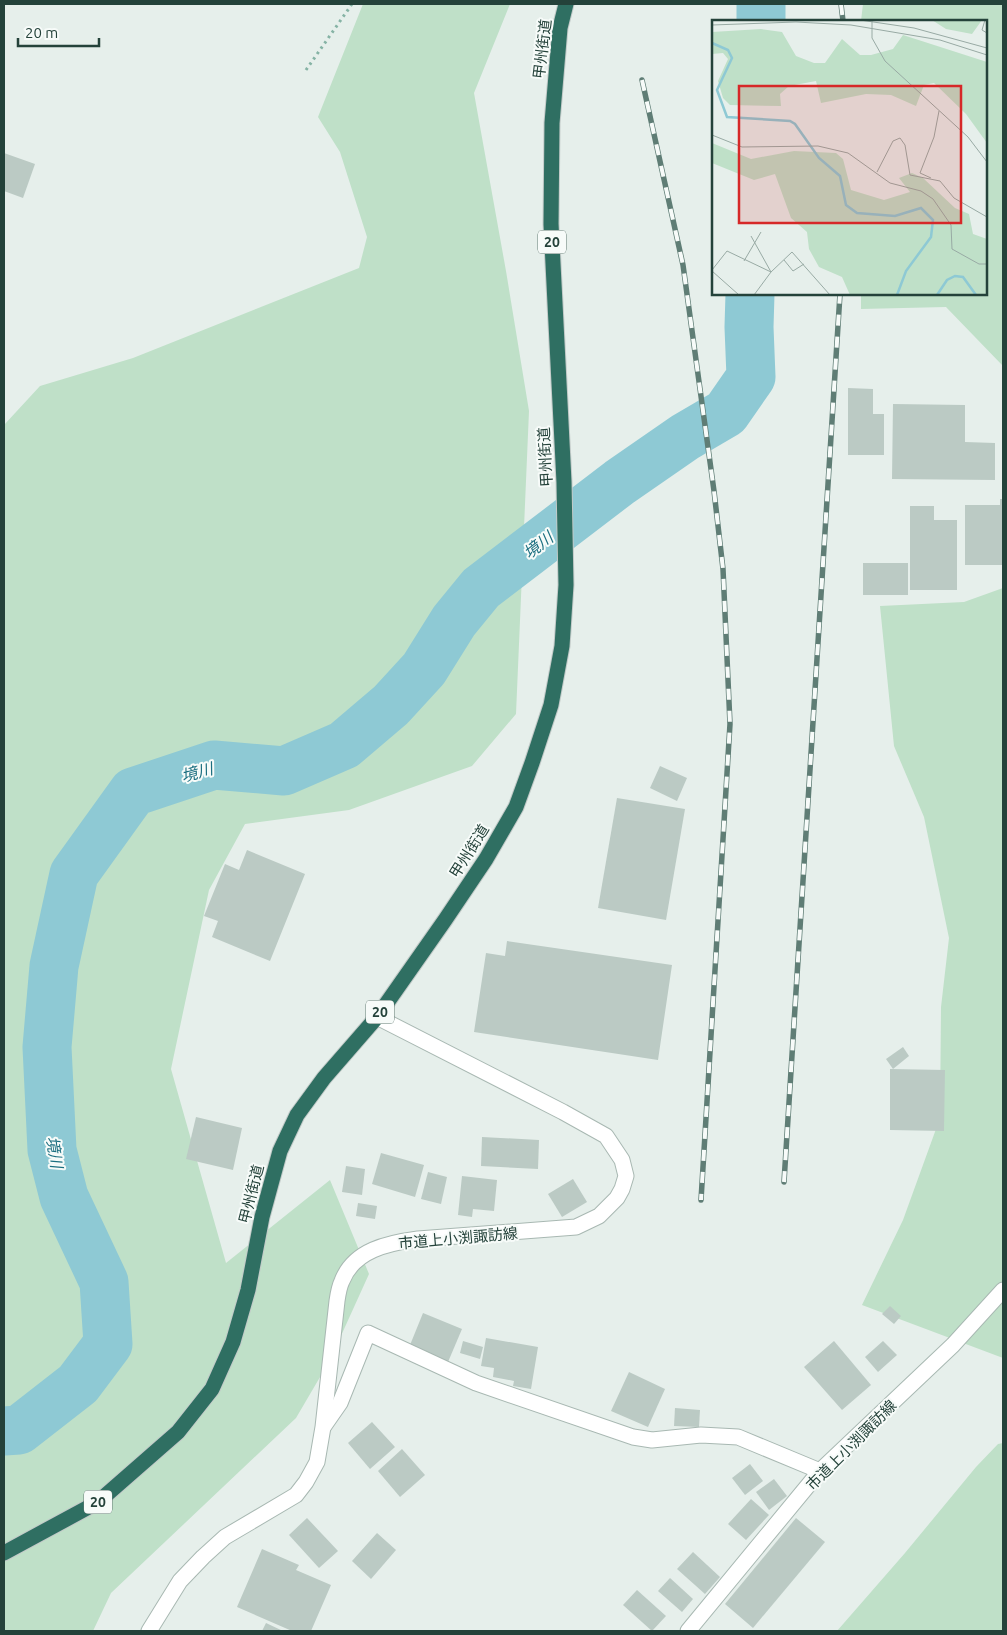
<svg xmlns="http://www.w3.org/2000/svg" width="1007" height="1635" viewBox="0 0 1007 1635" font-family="Ubuntu,'Noto Sans JP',sans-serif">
  <rect width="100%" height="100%" fill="#e6efeb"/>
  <!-- green -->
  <g fill="#bfe0c8">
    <path d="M363,4H510L474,93L506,271L529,411L516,714L472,766L349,810L245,824L209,890L171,1069L226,1263L330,1180L369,1274L330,1360L296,1418L111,1593L93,1631H4V425L40,386L133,358L359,268L367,237L340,152L318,117Z"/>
    <path d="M863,4H1003V366L946,307L861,309V294H986V21H861Z"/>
    <path d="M1003,588V1358L862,1305L903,1220L940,1118L941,1007L949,938L924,817L894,746L880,606L964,602Z"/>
    <path d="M1003,1443V1631H837L905,1553L976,1467L998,1444Z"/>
  </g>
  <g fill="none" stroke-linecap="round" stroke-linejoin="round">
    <!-- river -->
    <g stroke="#8ec9d4" stroke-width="49">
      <path d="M761,21V4"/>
      <path d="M4,1431L19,1430L78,1384L108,1344L104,1282L64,1197L52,1150L47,1047L54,966L74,874L133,792L214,765L284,771L344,745L391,705L424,669L454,621L481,588L620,482L685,437L726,413L751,377L749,327L750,294"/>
    </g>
  </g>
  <!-- building -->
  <g fill="#bbcac4">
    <path d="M4,153L35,164L23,198L4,191Z"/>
    <path d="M848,388L873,389V414H884V455H848Z"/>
    <path d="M893,404L965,405V442L995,443V480L892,479Z"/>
    <path d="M1000,499H1003V565H965V505H1000Z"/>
    <path d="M910,506H934V520H957V590H910Z"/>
    <rect x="863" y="563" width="45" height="32"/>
    <path d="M660,766L687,778L677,801L650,788Z"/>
    <path d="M617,798L685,809L666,920L598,908Z"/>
    <path d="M247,850L305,874L270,961L212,937L218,921L204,916L225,864L239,870Z"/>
    <path d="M507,941L672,965L658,1060L474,1032L486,953L505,956Z"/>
    <path d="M903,1047L909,1056L893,1069L886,1059Z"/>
    <path d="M890,1069L945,1070L944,1131L890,1130Z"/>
    <path d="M196,1117L242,1128L233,1170L186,1159Z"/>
    <path d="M482,1137L539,1140L538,1169L481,1166Z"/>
    <path d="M381,1153L424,1165L415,1197L372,1184Z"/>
    <path d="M346,1166L365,1169L362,1195L342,1192Z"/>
    <path d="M428,1172L447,1177L441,1204L421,1199Z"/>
    <path d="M462,1176L497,1180L494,1211L473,1209L472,1217L458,1215Z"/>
    <path d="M573,1179L587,1202L562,1217L548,1194Z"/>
    <path d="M358,1203L377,1206L375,1219L356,1216Z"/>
    <path d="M890,1306L901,1316L894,1324L882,1314Z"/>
    <path d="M423,1313L462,1329L448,1362L410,1345Z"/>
    <path d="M486,1338L538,1347L531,1389L513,1386L514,1381L493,1377L494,1368L481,1366Z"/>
    <path d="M463,1341L483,1347L480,1359L460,1353Z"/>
    <path d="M834,1341L871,1385L842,1410L804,1367Z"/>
    <path d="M883,1341L897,1355L878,1372L865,1357Z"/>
    <path d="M629,1372L665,1389L648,1427L611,1411Z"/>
    <path d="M675,1408L700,1410L699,1427L674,1426Z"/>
    <path d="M372,1422L395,1447L370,1469L348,1443Z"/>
    <path d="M402,1449L425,1475L400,1497L378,1471Z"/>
    <path d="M750,1464L763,1481L745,1495L732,1478Z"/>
    <path d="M774,1479L787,1496L769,1510L756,1492Z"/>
    <path d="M751,1499L769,1515L746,1540L728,1524Z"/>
    <path d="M307,1518L338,1551L319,1568L289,1535Z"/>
    <path d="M796,1518L825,1542L753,1628L725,1604Z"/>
    <path d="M377,1533L396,1550L371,1579L352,1561Z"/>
    <path d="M262,1549L299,1565L296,1570L331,1585L311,1631H292L237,1607Z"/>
    <path d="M693,1552L720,1577L705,1594L677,1569Z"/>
    <path d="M670,1578L693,1599L682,1612L658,1591Z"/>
    <path d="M637,1590L666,1616L652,1631L623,1605Z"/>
    <path d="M266,1623L283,1631H262Z"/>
  </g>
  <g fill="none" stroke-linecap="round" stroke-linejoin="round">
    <!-- street casing -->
    <g stroke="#a8b8b2" stroke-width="17">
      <g id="street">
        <path d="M324,1426L340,1403L368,1333L476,1383L633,1437L652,1440L701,1435L738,1437L820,1471"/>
        <path d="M149,1631L180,1581L203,1557L225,1537L296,1495L306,1482L317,1462L323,1427L337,1301C338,1294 339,1287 342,1281C354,1250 388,1243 418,1239L576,1227L599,1216L617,1198L622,1189L626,1176L622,1160L606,1136L563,1112L377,1017"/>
        <path d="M688,1631L820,1471L953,1345L1003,1290"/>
      </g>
    </g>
    <!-- highway casing -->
    <g stroke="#c2cac8" stroke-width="17">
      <path id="highway" d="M4,1553L98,1502L178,1432L212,1389L233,1342L248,1290L262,1217L280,1151L297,1115L324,1078L377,1017L445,920L486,859L516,807L532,763L551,705L562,646L566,585L564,482L551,224L552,123L560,28L566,4"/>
    </g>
    <!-- path -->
    <path stroke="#86b3a5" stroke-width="3" stroke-dasharray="2.5 4" stroke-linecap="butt" d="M306,70L352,4"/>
    <!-- street -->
    <use href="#street" stroke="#fff" stroke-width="15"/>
    <!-- highway -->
    <use href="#highway" stroke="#2f6f62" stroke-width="15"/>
    <!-- rail casing -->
    <g stroke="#5f7d75" stroke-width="5.5">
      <g id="rail">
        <path d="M841,4L843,21"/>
        <path d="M642,80L683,265L714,491L723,569L730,724L701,1200"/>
        <path d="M784,1182L840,294"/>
      </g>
    </g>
    <!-- rail -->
    <use href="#rail" stroke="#f7fbf9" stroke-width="4" stroke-dasharray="11" stroke-linecap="butt"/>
  </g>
  <g text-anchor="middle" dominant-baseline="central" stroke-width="4" stroke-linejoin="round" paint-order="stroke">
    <!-- shield labels -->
    <g fill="#f7fbf9" stroke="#637a73" stroke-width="1">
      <rect x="538" y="230.5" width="28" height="23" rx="4"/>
      <rect x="366" y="1000.5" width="28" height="23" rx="4"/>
      <rect x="84" y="1490.5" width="28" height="23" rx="4"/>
    </g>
    <g font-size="14" font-weight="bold" fill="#24423a">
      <text x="552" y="242">20</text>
      <text x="380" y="1012">20</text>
      <text x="98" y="1502">20</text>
    </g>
    <!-- street labels -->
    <g font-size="15" fill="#24423a" stroke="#f7fbf9">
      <text transform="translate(542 49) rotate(-83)">甲州街道</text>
      <text transform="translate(545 457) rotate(-93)">甲州街道</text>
      <text transform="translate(469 851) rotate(-58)">甲州街道</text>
      <text transform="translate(251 1194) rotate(-76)">甲州街道</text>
      <text transform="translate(458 1238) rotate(-5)">市道上小渕諏訪線</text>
      <text transform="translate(851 1445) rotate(-45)">市道上小渕諏訪線</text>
    </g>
    <!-- water labels -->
    <g font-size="16" font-style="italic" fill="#1c6f80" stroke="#f7fbf9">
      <text transform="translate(538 545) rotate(-38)">境川</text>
      <text transform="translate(197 772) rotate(-15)">境川</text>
      <text transform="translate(55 1152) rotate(81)">境川</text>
    </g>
  </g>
  <!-- overview -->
  <g transform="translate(712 20)">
    <rect width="275" height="275" fill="#e6efeb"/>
    <path d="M220,0H270L260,14L234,9ZM49,9L70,12L84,36L102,43H113L130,19L148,35H159L181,29L191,15L275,42V123L254,94L222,63L212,65L204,86L179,75L154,74L109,83L104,61L77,66L68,74L69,86L18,85L11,78L6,61L16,39L11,33L0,34V12ZM0,123L39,139L82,131L124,133L131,139L139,170L172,180L198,172L187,158L200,153L211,158L243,188L257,194L261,214L275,219V275H138L130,257L107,247L97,229L95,212L79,198L63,154L42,160L0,143Z" fill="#bfe0c8"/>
    <path fill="none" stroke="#8ec9d4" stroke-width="2.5" d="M0,23L16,30L20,38L5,70L15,97L78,101L83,104L107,138L128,156L134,185L145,193L183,196L209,188L221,200L219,217L194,251L185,275M225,275L235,260L243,256L251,257L264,275"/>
    <path fill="none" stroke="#98aaa4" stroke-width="1" d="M148,0L202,8L275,28M160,0V18L173,41L256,117L275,142M273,0L270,10L275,13M0,5L84,2L139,5L228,20L275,35M0,115L30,127L106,126L136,133L178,163L209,171L221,179L239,205L240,229L267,244H275M165,152L181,121L188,118L193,125L198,155L228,161L242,178L275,197M219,158L208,153L222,117L227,91M39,216L59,252M72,240L81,251L92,244M32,241L49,212M0,250L15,231L59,252M0,251L27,275M42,275L59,252L80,232L118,275"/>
    <path fill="#d62828" fill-opacity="0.15" stroke="#d62828" stroke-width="2.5" d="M27,66H249V203H27Z"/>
    <rect width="275" height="275" fill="none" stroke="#24423a" stroke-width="2.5"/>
  </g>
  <!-- border -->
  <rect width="1007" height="1635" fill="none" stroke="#24423a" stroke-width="10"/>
  <!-- scale -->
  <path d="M18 38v8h81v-8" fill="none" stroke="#24423a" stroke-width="2.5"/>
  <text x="25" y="38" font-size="15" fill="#24423a" stroke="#f7fbf9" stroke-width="4" paint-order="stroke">20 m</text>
</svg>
